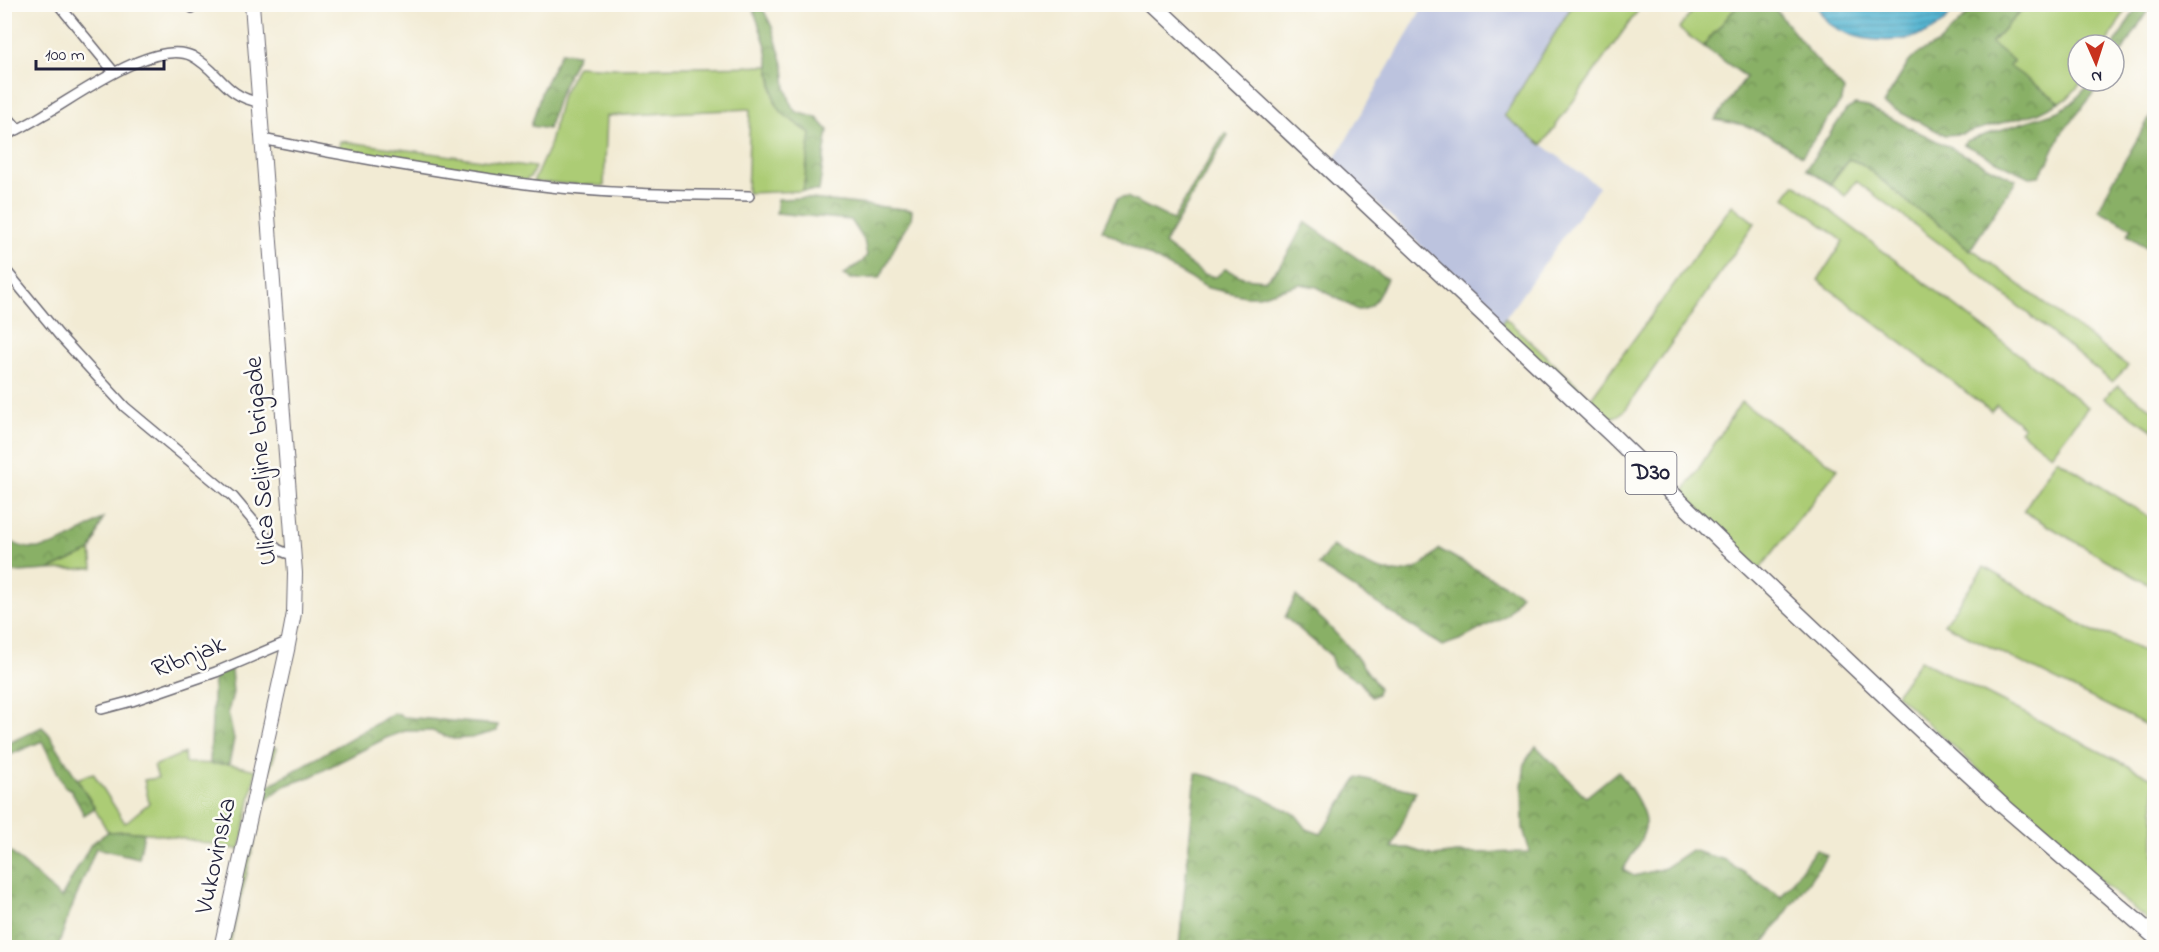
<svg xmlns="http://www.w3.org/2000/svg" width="2159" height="952" viewBox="0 0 2159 952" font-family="'Indie Flower',sans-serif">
  <defs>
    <pattern id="forest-crowns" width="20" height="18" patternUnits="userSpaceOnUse" patternTransform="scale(1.5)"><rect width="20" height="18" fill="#89b066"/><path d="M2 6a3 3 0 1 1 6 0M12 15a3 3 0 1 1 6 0" fill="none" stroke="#708f55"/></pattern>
    <pattern id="water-rules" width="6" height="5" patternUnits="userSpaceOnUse" patternTransform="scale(1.5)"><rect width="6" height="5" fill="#51b3d0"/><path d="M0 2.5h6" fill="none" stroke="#4391aa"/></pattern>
  </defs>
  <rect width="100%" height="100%" fill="#fdfcf7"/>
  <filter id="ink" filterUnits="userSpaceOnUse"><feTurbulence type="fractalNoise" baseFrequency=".0167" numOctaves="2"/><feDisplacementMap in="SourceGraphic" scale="12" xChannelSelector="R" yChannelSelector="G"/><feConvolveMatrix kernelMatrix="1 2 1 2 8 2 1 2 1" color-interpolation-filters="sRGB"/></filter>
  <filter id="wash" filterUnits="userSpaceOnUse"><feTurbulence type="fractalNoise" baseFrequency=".008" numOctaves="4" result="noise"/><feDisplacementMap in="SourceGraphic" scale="24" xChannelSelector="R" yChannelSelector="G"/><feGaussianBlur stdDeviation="1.35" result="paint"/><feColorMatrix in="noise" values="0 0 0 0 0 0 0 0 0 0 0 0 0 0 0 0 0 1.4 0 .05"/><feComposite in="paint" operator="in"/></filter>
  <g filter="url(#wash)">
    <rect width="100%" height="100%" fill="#f2ebd4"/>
    <!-- industrial -->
    <path fill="#bcc3de" d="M1424,5H1573L1504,116L1599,187L1501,324L1334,161Z"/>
    <!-- green -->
    <g fill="#accc74" stroke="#677758" stroke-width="1.5">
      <path d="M1573,4L1642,5L1542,145L1504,116Z"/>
      <path d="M1696,5H1738L1703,46L1679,29Z"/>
      <path d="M2026,5H2128L2106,45H2078V81H2083L2067,99L2060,102L2008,66L2014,62L1991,43Z"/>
      <path d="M577,66L615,68L769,66C774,106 776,111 811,134L803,191L747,193L750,109L607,116L604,186L533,182L549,147L562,95Z"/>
      <path d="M340,141L535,167L531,176L526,180L338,152Z"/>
      <path d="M1849,159L1862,164L1915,208L1942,226L1970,250L1976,252L2128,366L2112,382L1964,262L1856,181L1845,196L1830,184Z"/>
      <path d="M1795,184L2088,407L2051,455L2020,431L2024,427L1997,405L1991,411L1818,280L1843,241L1785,197Z"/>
      <path d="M1732,205L1755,223L1625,410C1616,418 1612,419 1601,415L1501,324L1505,318L1591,398Z"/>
      <path d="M2118,386L2154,411V431L2104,398Z"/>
      <path d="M1741,402L1838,469L1760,569L1683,493Z"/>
      <path d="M2057,459L2154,520V588L2023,511Z"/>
      <path d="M91,551L93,568L48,570Z"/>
      <path d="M1984,567L2093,632L2113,636L2154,657V729L1944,624Z"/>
      <path d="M1920,660L2154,779V925L2102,883L1896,694Z"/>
      <path d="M269,746L277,748L264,786H268L229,947L226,948Z"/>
      <path d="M184,753L185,763L229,764L256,770L240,850C197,842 152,829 108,832L77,779L93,773L125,823L149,803L144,780L158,778L154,766Z"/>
    </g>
    <!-- forest -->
    <g fill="url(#forest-crowns)" stroke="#566950" stroke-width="1.5">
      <path d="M752,5H761L772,27L784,67L786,88L792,107L797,112L817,118L828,130L819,191H803L811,134L782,113L775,102L766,46Z"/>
      <path d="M1738,5H1772L1812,55L1844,90L1842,100L1802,156L1768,135L1744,125L1715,120L1746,77L1703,46Z"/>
      <path d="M1977,5H2026L1991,43L2014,61L2009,66L2060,102L2038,113L1961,134L1945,135L1883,104L1909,62L1917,54L1939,43Z"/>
      <path d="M2138,5L2148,10L2114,65V45Z"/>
      <path d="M561,52L578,54L559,95L548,129L531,126L542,90Z"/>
      <path d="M2093,81H2104L2061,134L2048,162L2039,176L2029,177L1963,144L1966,141L2059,111L2072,103Z"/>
      <path d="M1855,105L1868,107L2016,180L1970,250L1942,226L1915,208L1862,164L1849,159L1830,184L1806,169L1846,110Z"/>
      <path d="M2154,110V252L2127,235L2132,228L2099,210L2109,188Z"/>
      <path d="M1225,133L1228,135L1164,244L1203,274L1216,277L1225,269L1245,278L1265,280C1284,267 1294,241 1305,222L1387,279C1380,292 1375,310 1358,310L1317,287L1300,284L1259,296H1245L1208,288L1102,230L1117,199L1127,197L1173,220Z"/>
      <path d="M803,198L912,210L911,220L899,238L880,278L850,279L843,275L863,261L867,255L864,240L851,220L776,213L778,199Z"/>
      <path d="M103,518L91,551L48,570L5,573V555L7,552L5,550V537C35,564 76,536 103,518Z"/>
      <path d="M1332,546C1356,559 1384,579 1413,570C1422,567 1432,556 1439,549L1521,594L1507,615L1462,639L1442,646L1318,565Z"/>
      <path d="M1296,596L1325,622L1352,651L1379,688L1377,694L1372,697L1359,681L1334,667L1330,655L1285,617Z"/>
      <path d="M231,669L233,693L228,712L234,739L229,764H210L214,676Z"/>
      <path d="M394,713L404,717L498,725L497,731L471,738L453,739L432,731H405L386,738L310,777L284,786L264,802L268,786Z"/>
      <path d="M42,727L49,734L95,808L84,815L71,790L64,786L42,741L5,757V745Z"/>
      <path d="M1536,746L1586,797L1618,771C1628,785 1647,808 1645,827C1644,839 1629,859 1623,870L1634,876L1665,868L1691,850L1725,860L1781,897L1816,849L1827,856L1761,947H1179L1196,773L1215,778L1262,797L1296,815L1307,829L1321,834L1358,777L1416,791L1392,848H1408L1434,856L1457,853L1530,852L1523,829L1522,787L1525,762Z"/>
      <path d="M126,831L144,833L139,858L96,848L68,917L58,947H5V847L61,898L91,844L108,832Z"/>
    </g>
    <!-- water -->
    <path fill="url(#water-rules)" stroke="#3a6a86" stroke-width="1.5" d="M1816,5H1955C1952,9 1949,17 1945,21C1918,47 1859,46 1830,24C1824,20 1820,11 1816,5Z"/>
  </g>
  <g filter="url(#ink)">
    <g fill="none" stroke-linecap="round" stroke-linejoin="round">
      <!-- street casing -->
      <g stroke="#6b6871" stroke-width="12">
        <g id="street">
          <path d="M58,4L114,72"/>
          <path d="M189,4L192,8"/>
          <path d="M4,113L18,129"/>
          <path d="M4,136C18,130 32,122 45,114C77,96 155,38 192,56C219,70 225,97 259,102"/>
          <path d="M262,139C349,157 438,172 526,184C600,194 675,195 749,196"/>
          <path d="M4,268L59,335L125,407L233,497L277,549L286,553L293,554"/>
          <path d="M102,709L132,701L216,672L289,641"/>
        </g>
      </g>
      <!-- secondary casing -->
      <g stroke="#6b6871" stroke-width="16">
        <path id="secondary" d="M221,948L287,650L294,613L295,573L252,4"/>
      </g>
      <!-- primary casing -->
      <g stroke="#6b6871" stroke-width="18">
        <path id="primary" d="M1153,4L1612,435L1722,542L1923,732L2001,804L2154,936"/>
      </g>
      <!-- street -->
      <use href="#street" stroke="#fff" stroke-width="9"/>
      <!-- secondary -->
      <use href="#secondary" stroke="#fff" stroke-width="14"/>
      <!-- primary -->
      <use href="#primary" stroke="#fff" stroke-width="15"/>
    </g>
  </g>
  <g text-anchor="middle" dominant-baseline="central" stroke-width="5" stroke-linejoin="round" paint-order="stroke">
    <!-- shield labels -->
    <rect fill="#fdfcf7" stroke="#646373" stroke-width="1.5" x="1625.5" y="452" width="51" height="42" rx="4.5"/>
    <g font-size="24" font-weight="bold" fill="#22223b">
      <text x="1651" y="473">D30</text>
    </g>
    <!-- street labels -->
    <g font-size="26" fill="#22223b" stroke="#fdfcf7">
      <text transform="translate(262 461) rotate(-94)">Ulica Seljine brigade</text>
      <text transform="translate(189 658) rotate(-21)">Ribnjak</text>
      <text transform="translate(217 856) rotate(-78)">Vukovinska</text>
    </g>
  </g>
  <!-- margin -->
  <rect width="2159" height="952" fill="none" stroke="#fdfcf7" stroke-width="24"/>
  <!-- north arrow -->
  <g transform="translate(2096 63) rotate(177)"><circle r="28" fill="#fdfcf7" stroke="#a5a5ac" stroke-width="1.5"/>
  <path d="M0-4.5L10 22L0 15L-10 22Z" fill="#c8321e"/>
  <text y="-9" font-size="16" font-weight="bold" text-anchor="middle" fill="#22223b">N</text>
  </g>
  <!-- scale -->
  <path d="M36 60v9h128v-9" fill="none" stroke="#22223b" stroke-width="3"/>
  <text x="45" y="60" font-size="18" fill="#22223b" stroke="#fdfcf7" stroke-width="4.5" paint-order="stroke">100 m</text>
</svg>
